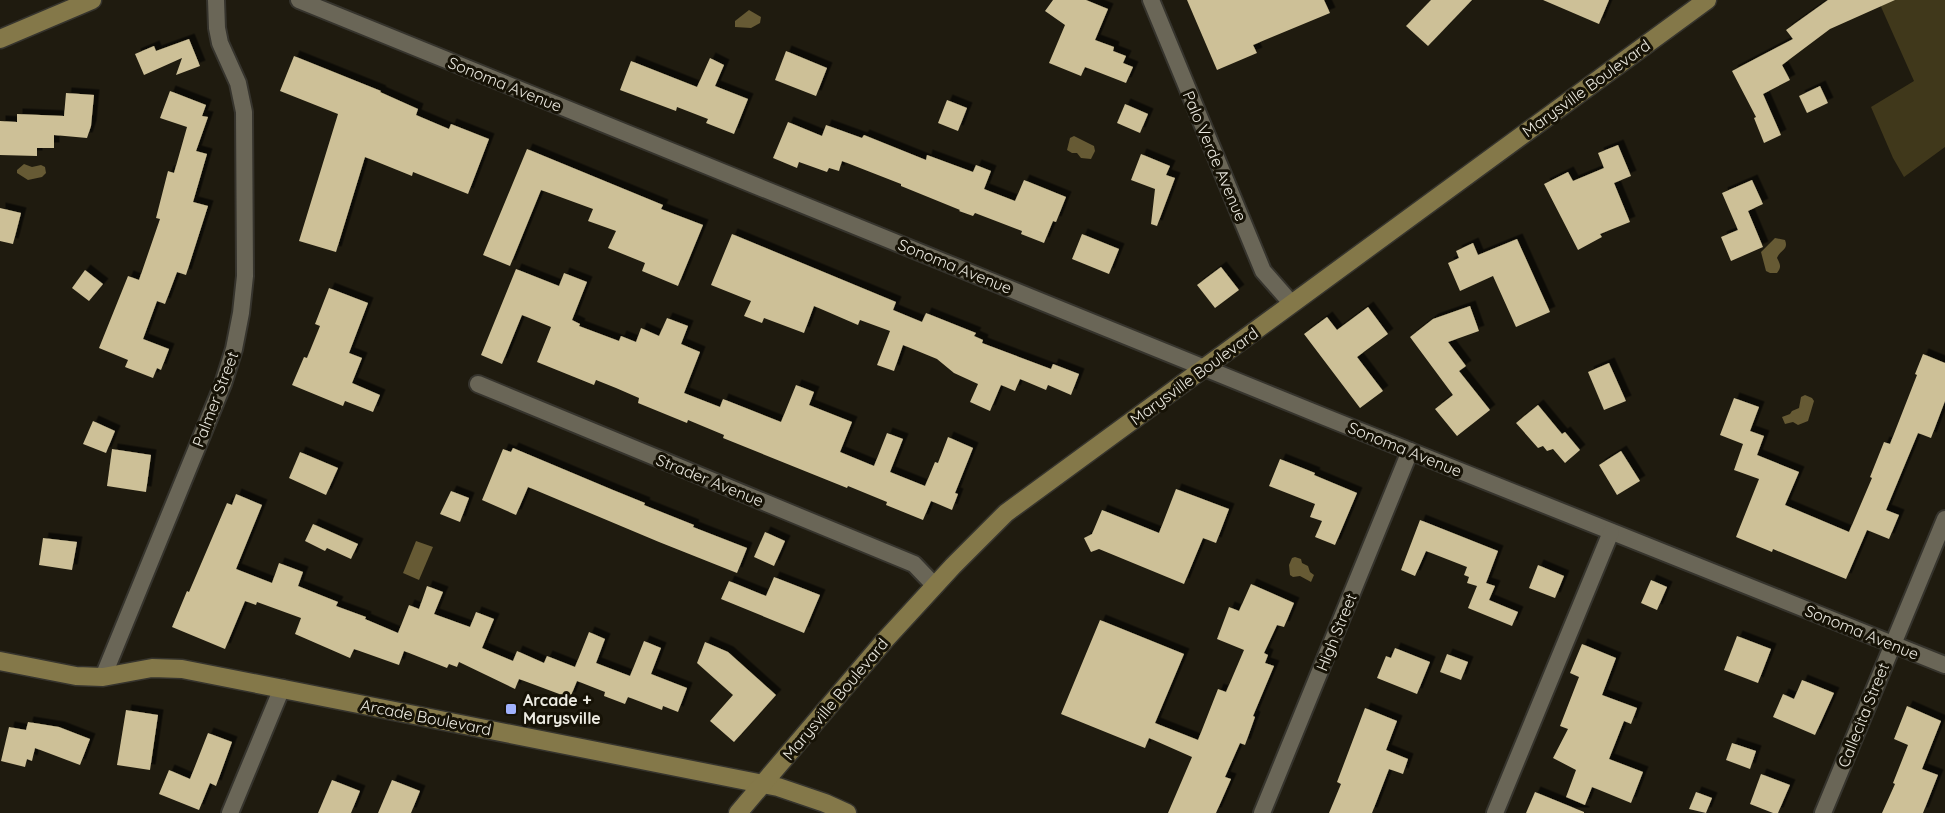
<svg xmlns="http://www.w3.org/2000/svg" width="1945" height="813" viewBox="0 0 1945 813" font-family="Quicksand,sans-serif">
  <defs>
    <filter id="shadow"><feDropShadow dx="5.5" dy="-5.5" stdDeviation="0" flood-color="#0009"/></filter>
  </defs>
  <rect width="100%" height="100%" fill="#1f1b0f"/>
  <!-- green -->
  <path fill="#40381b" d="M1878,0H1945V147L1904,177L1893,158L1871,107L1914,81Z"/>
  <!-- water -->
  <g fill="#665a34">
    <path d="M749,10L761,17L760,23L751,28L735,27V21Z"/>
    <path d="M1074,136L1094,146L1095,151L1091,159L1081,158L1077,153H1072L1067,150L1070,138Z"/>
    <path d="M24,164L32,167L41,165L45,167L46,173L42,177L28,180L17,173V170Z"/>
    <path d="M1775,238L1785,240C1789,250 1780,250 1777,258C1780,264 1782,267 1777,273H1770L1766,271L1761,252Z"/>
    <path d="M1805,395L1812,398L1814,401L1808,421L1798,425L1793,422L1785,424L1782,417L1790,414L1792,411L1799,408L1801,397Z"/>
    <path d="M416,541L433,547L419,580L403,573Z"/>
    <path d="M1295,557L1301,559L1302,563L1308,566L1310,572L1314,575L1311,582L1300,576L1293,577L1290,575L1289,565L1292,558Z"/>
  </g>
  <!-- building -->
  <g fill="#cdc097" filter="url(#shadow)">
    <path d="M1053,0H1086L1108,9L1095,40L1114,47L1113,51L1126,56L1123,63L1133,67L1126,83L1085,67L1081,76L1049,63L1065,25L1045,11Z"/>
    <path d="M1187,0H1324L1330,13L1253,45L1257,53L1217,70Z"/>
    <path d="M1431,0H1472L1428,46L1406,26Z"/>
    <path d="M1543,0H1609L1599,24Z"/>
    <path d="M1828,0H1895L1830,29L1782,65L1790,80L1763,94L1781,135L1764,143L1754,118L1756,117L1732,71L1793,39L1786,30Z"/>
    <path d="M189,39L200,66L176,75L182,58L144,75L135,54L154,46L156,51Z"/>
    <path d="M786,51L827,68L816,96L775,80Z"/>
    <path d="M294,56L381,91L380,92L418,109L416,115L449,129L451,124L489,139L468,194L413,172L412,176L365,157L336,252L299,241L338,114L280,91Z"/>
    <path d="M710,58L724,65L715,86L748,99L734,134L706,123L708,119L677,107L676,111L620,90L631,61L697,87Z"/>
    <path d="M1820,86L1828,103L1807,113L1799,96Z"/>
    <path d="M170,91L206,105L202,116L208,117L196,151L207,154L193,202L208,206L186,275L177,272L165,304L157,301L143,339L169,349L161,370L157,368L153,378L125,367L128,360L99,348L128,276L139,280L160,219L156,218L168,171L174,173L187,127L160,118Z"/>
    <path d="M66,93L94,95L91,126L87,138L54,135V148H37V156L0,155V121L17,122V114L64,116Z"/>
    <path d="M947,100L967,108L958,131L938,123Z"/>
    <path d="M1125,104L1148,114L1140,133L1117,123Z"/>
    <path d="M788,122L822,136L826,125L862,138L864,135L926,160L927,155L973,172L976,165L991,171L984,189L1015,201L1024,180L1066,197L1056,222L1053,221L1044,243L1021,234L1022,231L975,213L973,216L959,211L960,210L901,186V184L842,161L839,171L829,168L827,172L799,162L797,168L773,158Z"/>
    <path d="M1618,145L1631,176L1614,183L1630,222L1600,234L1602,237L1578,250L1544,184L1568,172L1573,181L1604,168L1598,153Z"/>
    <path d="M527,149L663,205L661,209L703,225L678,286L642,271L645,263L608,248L616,231L588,221L593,209L541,190L510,266L483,255Z"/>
    <path d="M1141,154L1170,166L1166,175L1175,178L1157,226L1151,224L1155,189L1131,180Z"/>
    <path d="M1752,180L1763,204L1748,211L1763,247L1731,261L1721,237L1738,230L1722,193Z"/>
    <path d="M0,208L21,213L13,244L0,241Z"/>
    <path d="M732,234L896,302L893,310L922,322L926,313L976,333L974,336L983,340L982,343L1051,369L1053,364L1079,374L1071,395L1048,385L1046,390L1020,379L1015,391L1001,385L990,411L970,402L978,384L954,373L937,359L903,345L894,371L877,365L890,331L860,320L858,325L814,306L804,333L764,318L762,323L744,316L751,301L711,285Z"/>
    <path d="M1082,234L1119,249L1109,274L1072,259Z"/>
    <path d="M1517,239L1550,312L1516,327L1493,276L1460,291L1448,263L1459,258L1456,251L1473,243L1478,255Z"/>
    <path d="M1221,267L1239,290L1215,308L1197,285Z"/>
    <path d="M516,269L559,286L564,273L587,282L572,320L580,324L579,326L619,341L621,336L636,342L641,328L659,336L667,318L688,326L681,344L700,352L684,393L720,407L723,399L781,422L796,385L814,392L809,405L852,422L840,452L874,466L887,433L903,439L890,472L925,486L935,462L938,463L948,437L973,448L955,493L958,494L952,510L931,501L923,520L886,505L887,502L848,486L847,488L723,438L724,435L688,420L687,423L638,403L639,398L616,388L596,380L594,385L537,362L551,327L522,315L502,364L481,355Z"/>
    <path d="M85,270L103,284L89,301L72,288Z"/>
    <path d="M329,288L368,303L349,353L362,358L352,383L380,395L373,412L345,401L343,406L292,385L304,357L307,358L320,326L315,324Z"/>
    <path d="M1470,306L1479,331L1448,342L1466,366L1459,371L1490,410L1457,436L1435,409L1453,395L1410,337L1433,319Z"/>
    <path d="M1368,307L1388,334L1357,357L1383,391L1360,408L1304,334L1327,317L1337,330Z"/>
    <path d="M1923,354L1945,363V401L1931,438L1918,433L1886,510L1899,515L1889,539L1867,530L1846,579L1773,549L1772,552L1736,537L1759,479L1734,470L1743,444L1720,435L1734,398L1759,407L1750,431L1764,436L1757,455L1799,472L1785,505L1849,532L1872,478L1870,477L1884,442L1890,444L1917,375L1915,374Z"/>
    <path d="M1609,363L1626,401L1604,410L1588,372Z"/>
    <path d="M1538,405L1562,434L1565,432L1580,450L1565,463L1553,449L1547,451L1543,446L1538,448L1516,423Z"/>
    <path d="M93,421L115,431L106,453L83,444Z"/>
    <path d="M513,448L613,490L645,503L644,505L694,525L693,527L747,548L737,573L659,542L528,487L516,515L482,500L503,449L511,452Z"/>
    <path d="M112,449L151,455L146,492L107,486Z"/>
    <path d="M1621,451L1640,481L1617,495L1599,465Z"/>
    <path d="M300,452L338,468L326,495L289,478Z"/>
    <path d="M1280,459L1315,473L1314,475L1357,493L1335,545L1315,537L1322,521L1310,517L1315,504L1269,486Z"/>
    <path d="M1176,489L1229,509L1216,543L1203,538L1184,584L1099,549L1091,552L1084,538L1092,534L1102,510L1159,533Z"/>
    <path d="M451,491L469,498L460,522L440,514Z"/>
    <path d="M236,494L262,505L236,569L272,583L279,563L303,572L298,586L338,602L336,606L366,617L365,619L398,633L409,605L419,609L427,586L443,592L434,614L470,627L476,612L494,619L482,648L513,661L517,651L544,663L547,656L575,667L589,632L605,639L596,663L630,676L644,641L661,648L651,674L687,688L678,712L663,706L662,710L628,697L625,704L604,696L605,692L577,681L570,698L519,679L515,689L459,662L457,667L449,664L447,668L404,651L399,665L354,649L350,658L295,634L301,618L257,602L256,605L245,601L225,649L172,627L187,591L189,592L227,503L232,505Z"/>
    <path d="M1420,520L1498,551L1486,583L1495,586L1489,600L1518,612L1512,626L1468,608L1477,586L1467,583L1469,577L1464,575L1467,567L1426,551L1415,576L1401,570Z"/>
    <path d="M313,524L358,544L351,559L327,548L325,551L305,541Z"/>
    <path d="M765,532L785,541L774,566L754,557Z"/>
    <path d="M43,538L77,542L72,570L39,565Z"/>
    <path d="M1538,565L1564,576L1555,598L1529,588Z"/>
    <path d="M774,577L820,595L804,633L721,599L729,581L766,596Z"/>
    <path d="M1651,580L1667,587L1657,610L1641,603Z"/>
    <path d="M1251,584L1294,603L1284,627L1277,625L1264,653L1268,655L1265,663L1274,666L1253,716L1255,717L1245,745L1240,743L1225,777L1231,779L1216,813H1168L1192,757L1149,738L1145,748L1061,714L1100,620L1184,654L1155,723L1198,740L1218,689L1226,692L1244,650L1217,639L1229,607L1239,611Z"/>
    <path d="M1737,636L1771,649L1758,683L1724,670Z"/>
    <path d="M705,642L728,652L776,695L734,742L710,721L733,695L697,663Z"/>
    <path d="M1582,644L1616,658L1602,695L1637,708L1631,724L1624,721L1609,759L1643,772L1631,803L1592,787L1585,805L1566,797L1576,770L1553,758L1568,729L1560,726L1579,677L1570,673Z"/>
    <path d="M1395,648L1430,662L1417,694L1377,678L1386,656L1391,658Z"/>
    <path d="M1447,654L1468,662L1461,680L1440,672Z"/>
    <path d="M1802,680L1834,693L1815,735L1773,717L1783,694L1794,699Z"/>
    <path d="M1907,706L1941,721L1922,769L1938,775L1923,813H1882L1895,784L1893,783L1908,745L1894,739Z"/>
    <path d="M1365,708L1397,721L1386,750L1408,759L1403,774L1389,769L1372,813H1329L1341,784L1337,782Z"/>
    <path d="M126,710L158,715L150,770L117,765Z"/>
    <path d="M28,722L59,727L90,739L80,765L35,748L32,761L27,759L25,767L1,761L9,727L26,730Z"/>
    <path d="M208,733L232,742L216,786L210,783L199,810L159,794L169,770L190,779Z"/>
    <path d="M1732,743L1756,751L1750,769L1726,760Z"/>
    <path d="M1761,774L1790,785L1778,813H1773L1750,804Z"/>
    <path d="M332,780L360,791L351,813H318Z"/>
    <path d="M392,780L420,791L411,813H378Z"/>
    <path d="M1535,792L1584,812V813H1526Z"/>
    <path d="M1696,792L1712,798L1706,813L1689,809Z"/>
  </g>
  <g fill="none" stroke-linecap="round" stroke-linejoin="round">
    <!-- street casing -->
    <g stroke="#36342d" stroke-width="20">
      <g id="street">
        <path d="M299,0L1325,417L1945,665"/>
        <path d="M1151,0L1263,271L1292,304"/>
        <path d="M478,384L914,564L935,586"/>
        <path d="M103,677L223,384L234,349L241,313L245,276L244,112L238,83L220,43L217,28L216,0"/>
        <path d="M230,813L282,688"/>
        <path d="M1262,813L1410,451"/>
        <path d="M1495,813L1611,532"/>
        <path d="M1823,813L1945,519"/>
      </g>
    </g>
    <!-- secondary casing -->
    <g stroke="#36342d" stroke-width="21">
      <g id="secondary">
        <path d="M0,39L92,0"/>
        <path d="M0,661L76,676L103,677L152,668L182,669L778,787L825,803L847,813"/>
        <path d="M738,813L885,640L953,566L1006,513L1707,0"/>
      </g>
    </g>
    <!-- street -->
    <use href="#street" stroke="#6a6657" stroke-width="16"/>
    <!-- secondary -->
    <use href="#secondary" stroke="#847849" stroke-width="18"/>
  </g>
  <!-- markers -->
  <rect fill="#a1b2fd" stroke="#161206" stroke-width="2" x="505" y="703" width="12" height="12" rx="3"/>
  <g text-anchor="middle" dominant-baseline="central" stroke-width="6" stroke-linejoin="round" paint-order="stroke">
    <!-- street labels -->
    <g font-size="16" fill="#eceae1" stroke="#161206">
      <text transform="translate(505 84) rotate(22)">Sonoma Avenue</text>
      <text transform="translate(1586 88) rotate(-36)">Marysville Boulevard</text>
      <text transform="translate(1215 156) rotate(67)">Palo Verde Avenue</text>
      <text transform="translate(955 266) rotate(22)">Sonoma Avenue</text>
      <text transform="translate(1194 376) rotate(-36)">Marysville Boulevard</text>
      <text transform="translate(215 399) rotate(-69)">Palmer Street</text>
      <text transform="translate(1405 449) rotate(22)">Sonoma Avenue</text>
      <text transform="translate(710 480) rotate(22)">Strader Avenue</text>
      <text transform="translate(1336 632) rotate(-68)">High Street</text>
      <text transform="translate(1862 632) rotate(22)">Sonoma Avenue</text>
      <text transform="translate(835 699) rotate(-50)">Marysville Boulevard</text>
      <text transform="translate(1863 715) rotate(-68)">Callecita Street</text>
      <text transform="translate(426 717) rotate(11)">Arcade Boulevard</text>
    </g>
    <!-- poi labels -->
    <g font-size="16" font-weight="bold" fill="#eceae1" stroke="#161206" text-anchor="start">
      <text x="523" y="700">Arcade +<tspan x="523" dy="18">Marysville</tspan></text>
    </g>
  </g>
</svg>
